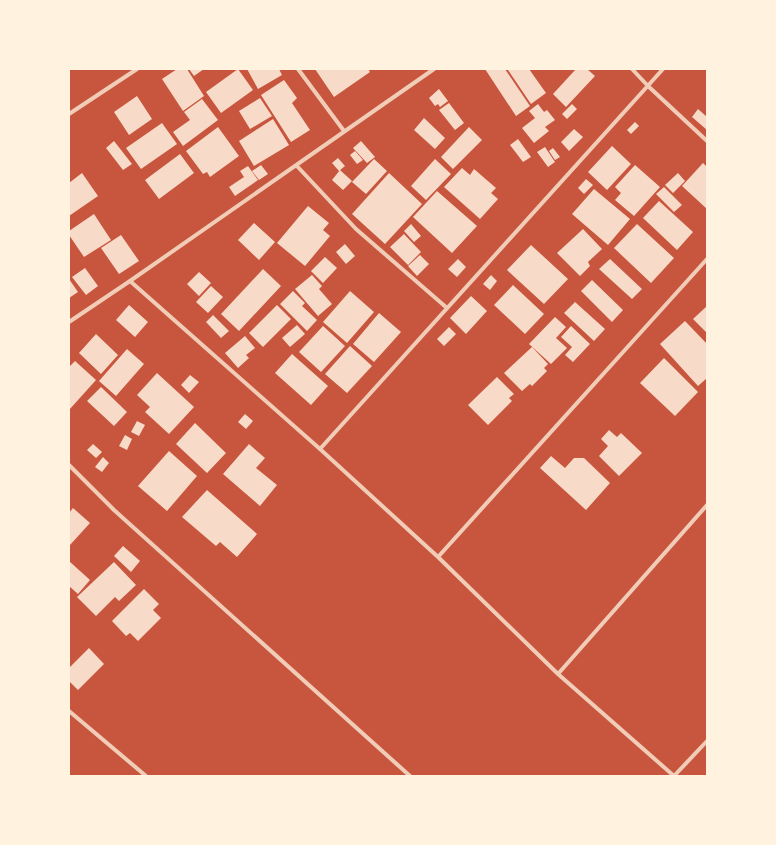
<svg xmlns="http://www.w3.org/2000/svg" width="776" height="845" viewBox="0 0 776 845" font-family="'Asap Condensed',sans-serif">
<rect width="100%" height="100%" fill="#c8553d"/>
<path fill="#f7dbc8" d="M177 69H187L204 96 183 111 162 79Z
M189 69H204L194 76Z
M238 69 253 90 221 113 206 92Z
M247 69H279L282 75 258 89Z
M315 69H368L370 72 334 97Z
M485 69H505L530 106 516 116Z
M510 69H529L546 93 531 104 508 70Z
M576 69H587L595 76 566 107 553 94Z
M284 80 297 98 292 103 310 130 291 142 261 95Z
M439 89 448 101 440 107 438 104 435 106 429 98Z
M137 96 152 119 129 135 114 112Z
M260 98 272 116 250 129 239 111Z
M202 99 218 120 183 146 173 132 190 120 184 112Z
M449 103 464 123 455 130 439 110Z
M538 104 544 112 547 110 555 120 545 127 549 131 534 143 522 128 535 118 529 111Z
M572 104 577 109 567 119 562 114Z
M698 109 707 117V130L692 117Z
M424 118 445 138 435 149 414 130Z
M273 119 289 145 254 166 239 141Z
M635 122 639 126 631 134 627 130Z
M162 123 177 144 141 169 126 148Z
M218 127 239 156 210 177 207 172 203 174 186 151Z
M469 127 482 140 453 169 441 157Z
M574 129 583 137 569 151 561 142Z
M518 139 531 157 523 162 510 145Z
M114 141 132 164 123 170 106 148Z
M361 141 375 157 367 163 353 148Z
M612 146 631 164 607 190 588 172Z
M545 147 555 162 548 167 537 152Z
M553 148 560 157 555 160 549 151Z
M355 151 363 160 357 164 350 155Z
M180 154 194 173 159 199 145 180Z
M338 158 345 166 339 171 332 163Z
M374 159 387 171 366 194 352 182Z
M435 159 451 174 426 200 411 186Z
M703 163 707 167V209L682 186Z
M261 165 268 174 259 180 252 171Z
M635 165 660 187 634 216 615 200 621 193 615 187Z
M248 166 258 180 235 196 229 187 244 177 240 171Z
M462 168 470 175 474 169 496 188 491 193 498 199 480 219 444 187Z
M340 170 352 181 343 190 332 180Z
M82 173 98 196 69 216V183Z
M389 173 422 204 385 244 352 214Z
M678 173 685 181 673 193 665 185Z
M586 179 593 185 584 194 578 188Z
M664 187 682 205 674 212 656 194Z
M594 189 630 219 608 245 572 214Z
M437 191 477 226 452 253 413 217Z
M659 201 693 232 677 250 643 218Z
M308 206 329 223 323 230 330 236 305 266 277 243Z
M94 214 111 240 84 257 69 235V231Z
M254 223 275 242 259 260 238 240Z
M411 224 421 236 414 242 404 231Z
M637 224 674 258 651 283 614 248Z
M583 229 602 249 588 262 590 266 580 276 557 253Z
M404 234 421 252 408 265 390 247Z
M121 235 139 261 119 274 101 248Z
M345 244 355 256 346 264 336 252Z
M531 245 568 279 544 304 507 270Z
M420 255 429 264 417 276 408 266Z
M325 257 337 268 323 283 311 271Z
M458 259 466 267 457 277 448 269Z
M610 259 642 289 632 299 599 269Z
M85 268 98 286 86 295 72 277Z
M263 269 281 286 239 331 221 314Z
M199 272 211 283 199 296 187 284Z
M312 275 322 286 319 289 332 304 318 316 295 289Z
M491 275 497 281 490 290 483 284Z
M69 279 78 292 69 298Z
M592 280 623 310 612 322 581 291Z
M513 285 544 314 525 334 494 305Z
M211 286 223 297 208 313 196 302Z
M293 291 305 303 302 306 317 320 307 331 280 304Z
M350 291 374 312 347 343 323 322Z
M471 296 487 311 466 334 450 318Z
M575 302 605 329 594 341 564 313Z
M129 305 148 322 135 337 116 320Z
M277 305 291 319 263 347 249 333Z
M707 306V333L693 319Z
M379 313 401 332 374 362 353 344Z
M213 315 229 331 221 338 206 322Z
M555 317 566 327 556 338 567 348 551 364 529 344Z
M685 321 707 344V378L698 386 660 344Z
M297 325 305 334 290 347 282 338Z
M323 326 345 346 321 372 299 352Z
M571 326 590 344 573 362 565 355 572 347 561 337Z
M449 327 456 334 444 346 437 339Z
M96 334 118 355 101 374 79 353Z
M245 336 255 348 246 355 249 358 238 368 225 353Z
M350 346 372 366 347 393 325 374Z
M532 347 548 364 544 368 547 371 532 386 530 384 522 391 504 373Z
M127 349 144 364 116 396 99 381Z
M292 354 328 386 311 405 275 373Z
M664 358 698 392 675 416 640 383Z
M75 361 96 380 69 410V367Z
M157 373 194 407 169 434 145 412 150 407 137 395Z
M190 375 199 382 189 393 181 385Z
M497 377 514 394 509 398 512 401 488 425 468 405Z
M101 387 127 412 114 426 87 401Z
M245 414 253 421 246 429 238 422Z
M137 421 145 425 139 436 131 432Z
M195 423 226 453 207 473 176 444Z
M609 430 617 437 621 433 642 453 619 476 599 456 608 446 601 439Z
M125 435 132 439 127 450 119 446Z
M93 444 102 452 96 458 87 450Z
M249 444 265 458 256 468 277 485 260 506 223 474Z
M169 451 197 476 167 511 138 486Z
M551 456 565 468 574 458H584L610 483 586 510 540 468Z
M103 457 109 463 102 472 95 467Z
M207 490 257 534 237 557 220 542 216 546 182 517Z
M73 508 90 523 70 545 69 513Z
M123 546 140 561 131 572 114 556Z
M69 561 90 580 78 594 69 586Z
M114 562 136 585 119 601 115 597 96 616 77 597Z
M144 589 159 604 153 610 161 618 138 641 130 633 126 636 112 621Z
M89 648 104 664 78 690 69 681V668Z"/>
<g fill="none" stroke-linecap="round" stroke-linejoin="round">
<path stroke="#f1ccb7" stroke-width="4" d="M298 69 344 131
M632 69 648 86 707 141
M69 114 137 69
M296 165 356 229 447 308
M130 281 320 449 438 557 558 674 674 776
M69 322 130 281 434 69
M320 449 663 69
M69 465 114 510 410 776
M438 557 707 259
M558 674 707 505
M69 711 146 776
M674 776 707 741"/>
</g>
<rect width="776" height="845" fill="none" stroke="#fff3e0" stroke-width="140"/>
</svg>
